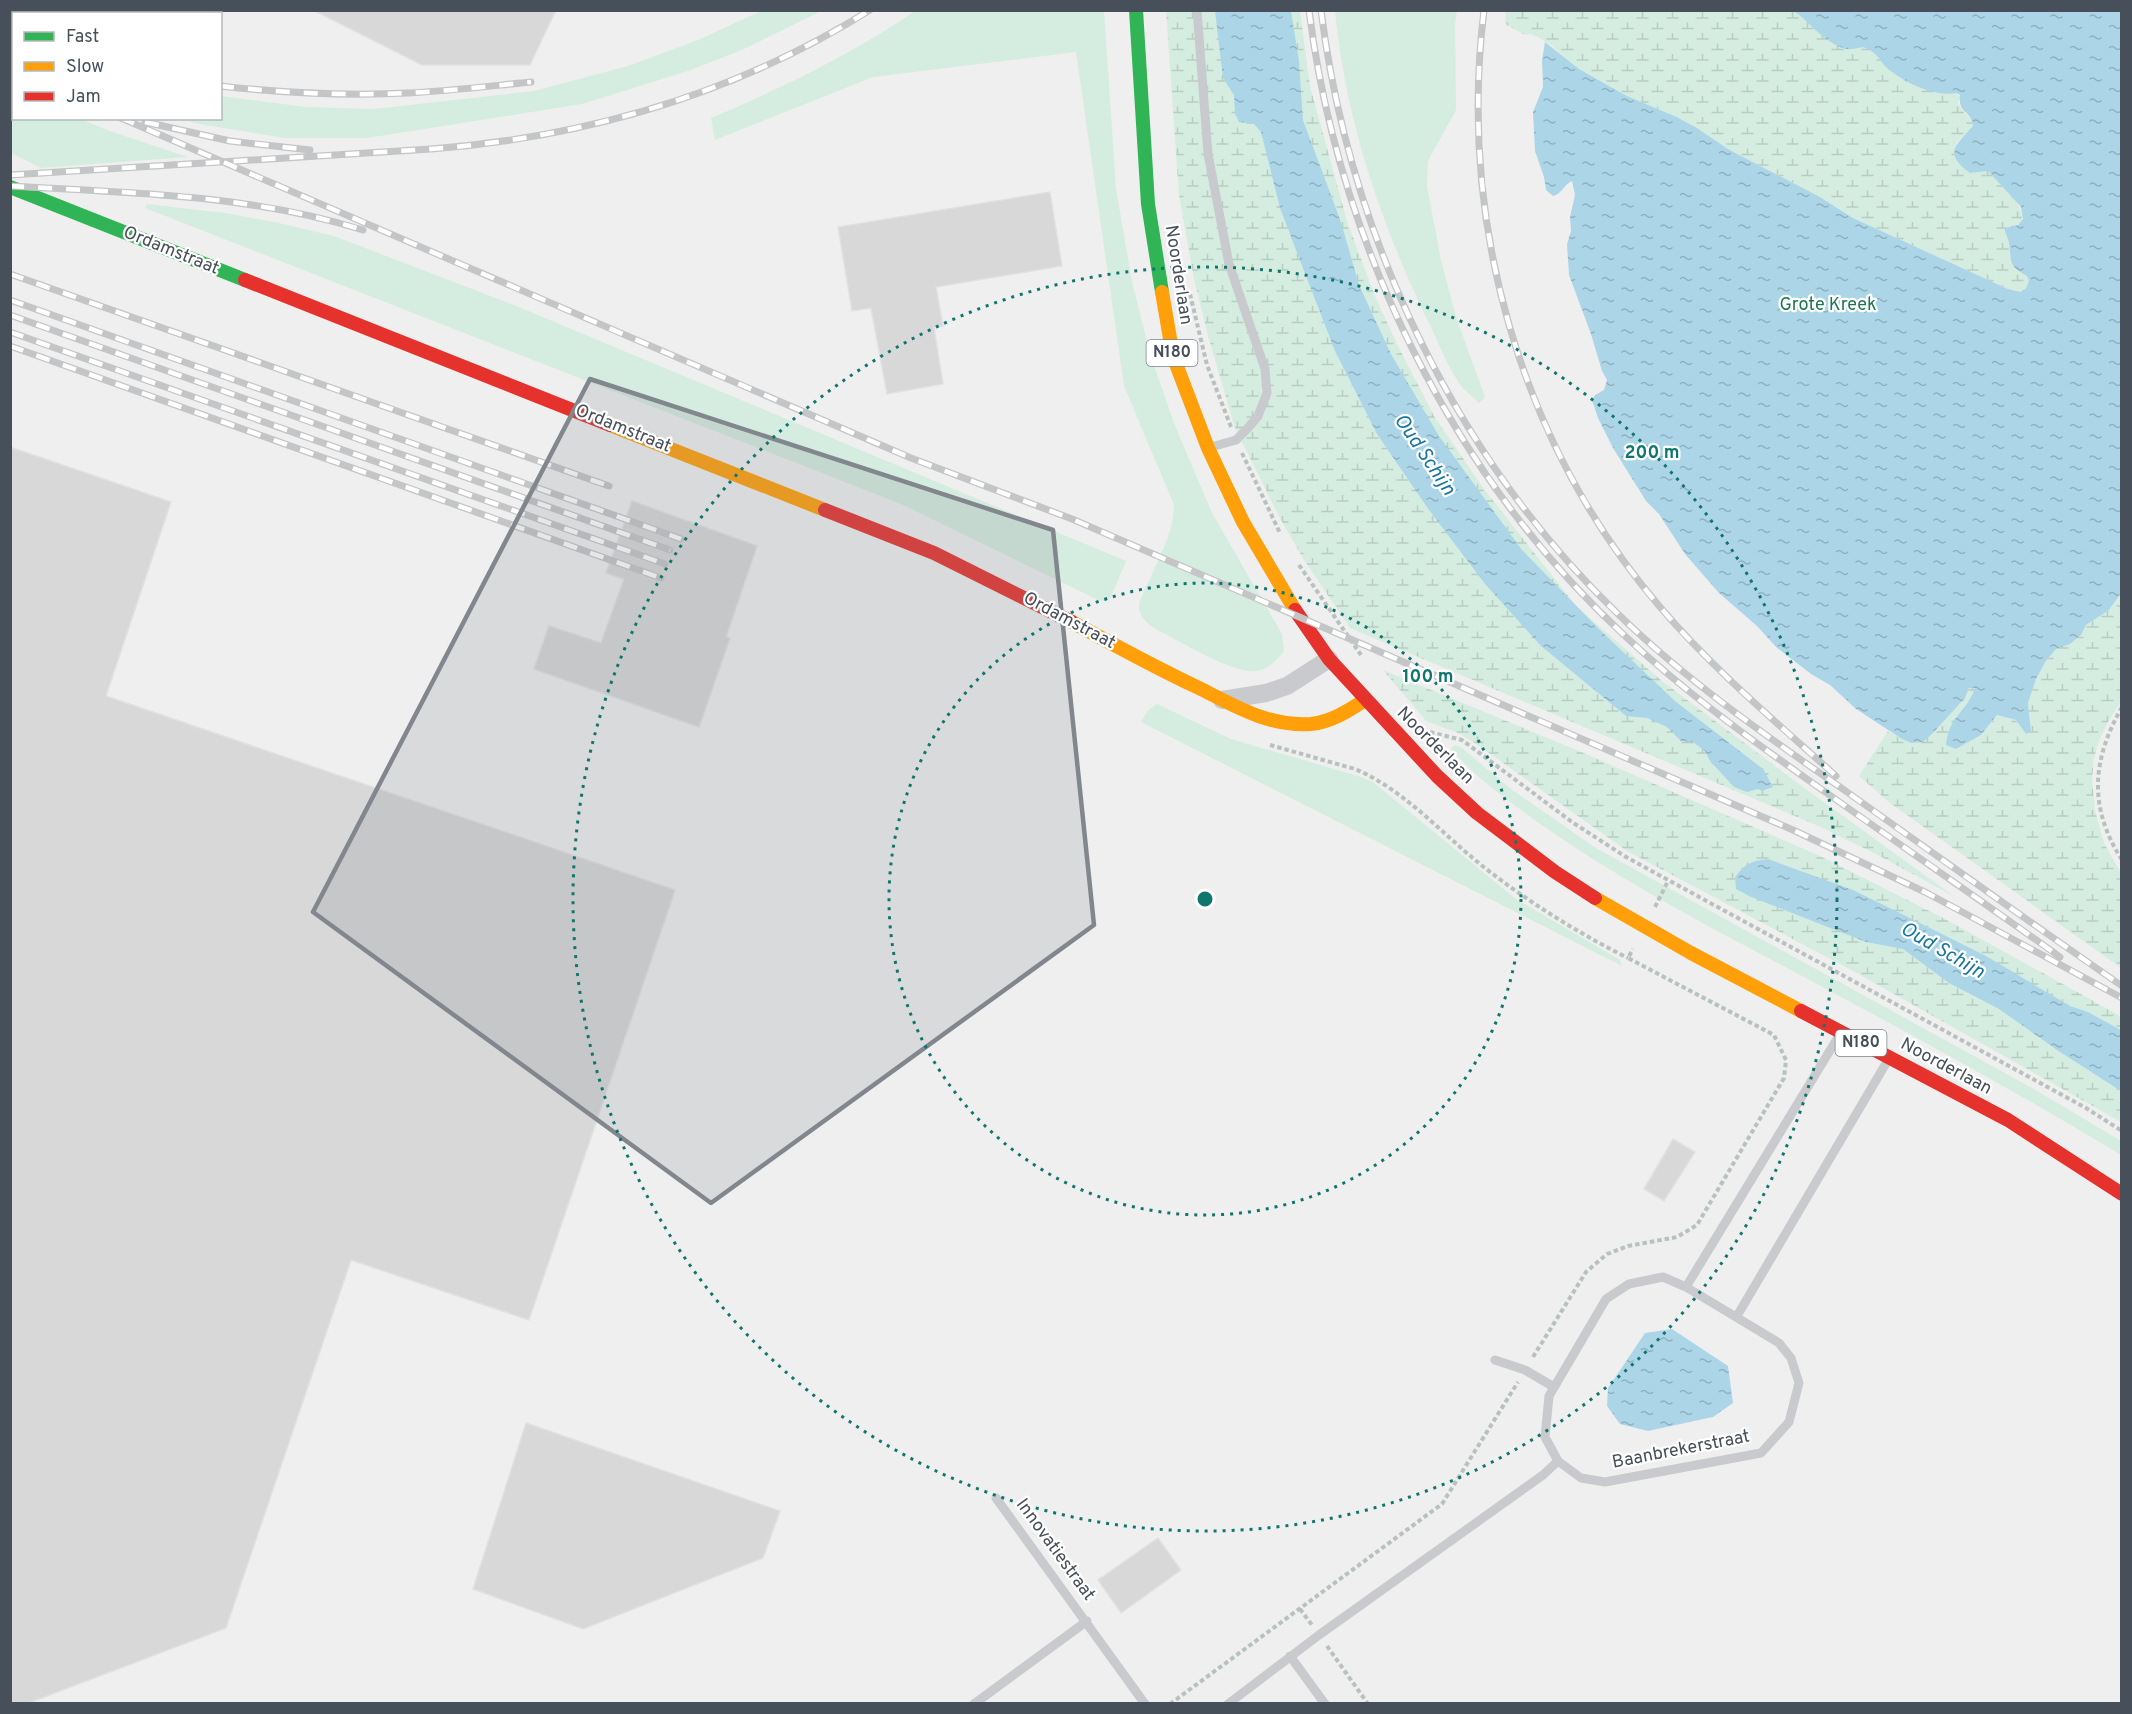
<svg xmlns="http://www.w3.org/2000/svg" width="2132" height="1714" viewBox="0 0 2132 1714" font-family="Overpass,sans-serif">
<defs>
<pattern id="wetland-marsh" width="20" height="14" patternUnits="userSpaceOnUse" patternTransform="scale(1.5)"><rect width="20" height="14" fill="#d5ede0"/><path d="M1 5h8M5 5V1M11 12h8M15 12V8" fill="none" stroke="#b8cdc2"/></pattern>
<pattern id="water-ripples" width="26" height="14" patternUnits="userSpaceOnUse" patternTransform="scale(1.5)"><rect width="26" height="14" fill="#acd6e8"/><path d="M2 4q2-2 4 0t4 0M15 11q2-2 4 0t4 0" fill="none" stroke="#8eb0bf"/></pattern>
</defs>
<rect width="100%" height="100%" fill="#efefef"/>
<path fill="#d5ede0" d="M761 11H821L742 50 688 71 582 104 367 138H285L199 124 180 119 220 118 221 96 306 107 374 109 534 91 628 66 698 40Z
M915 11H1104L1116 188 1132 282 1150 354 1174 423 1212 513 1282 634 1284 651C1276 661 1268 670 1254 671 1231 673 1180 641 1157 630 1149 625 1140 618 1139 608 1139 600 1145 589 1149 581 1159 557 1174 532 1174 505L1124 386 1076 52 873 77 715 140 711 118C782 88 852 54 915 11Z
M1335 11H1457L1455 24 1456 110 1428 161 1427 186 1441 260 1456 317 1485 397 1479 403C1472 396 1462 389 1457 380 1444 360 1436 336 1425 315 1379 219 1345 116 1335 11Z
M10 86 13 87 14 118 81 119 107 130 188 157 41 168 11 153Z
M147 204 225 213 279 223 334 236 514 305 1126 561 1111 597 1106 601 1098 600 901 504 145 208Z
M1157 704 1231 739 1358 776 1373 782 1516 899 1620 960 1622 966 1141 722 1148 710Z
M1455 745 1462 748 1511 789 1596 848 2034 1089 2121 1141V1155C2007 1086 1890 1023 1772 960 1690 917 1609 873 1533 819 1505 798 1473 776 1451 748Z"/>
<path fill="url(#wetland-marsh)" d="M1506 10 1794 11 1850 50C1856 48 1862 46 1868 48 1877 52 1880 62 1888 68 1904 82 1936 97 1957 92L1961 98 1958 102C1961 112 1971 115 1973 126L1956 143 1970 173 1988 170C1997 178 2029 209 2021 221 2018 227 2009 225 2004 229 2006 233 2008 239 2009 243 2012 263 2007 265 2027 276L2029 281 2026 288 2021 292 2008 289 1853 218 1820 197 1728 149 1697 128 1677 117 1627 96 1579 69 1567 60 1552 46 1538 37 1530 34 1525 35 1505 24Z
M1166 11H1300L1310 86 1347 221 1374 294 1397 344 1434 416 1484 489 1576 606 1662 681 1799 784 1955 897 1874 853 1816 825 1350 628 1304 560 1281 520 1235 428 1208 336 1194 279 1179 195Z
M2121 593V702L2108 722 2099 741 2094 758 2092 779 2095 810 2104 843 2121 873V968L1890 803 1859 776 1888 731 1902 739 1933 733 1965 698 1969 688H1976L1969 701 1954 719 1956 749 1981 735 1997 715 2016 720 2026 734 2030 719 2028 703 2036 679 2046 661 2056 649 2070 644 2081 635 2086 625 2109 610Z
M1383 670 1579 751 1820 856 1945 919 2115 1013 2121 1017V1122L1853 971 1627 851 1475 743 1458 733 1426 721Z"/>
<path fill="url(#water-ripples)" d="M1215 11H1291L1299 61 1303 120 1341 222 1359 285 1391 354 1439 436 1522 550 1601 631 1675 701 1763 769 1773 787 1762 791 1758 789 1747 792 1734 787 1710 761 1705 751 1693 742 1681 741 1667 727 1647 718 1626 716 1541 646 1485 584 1429 510 1377 434 1335 351 1301 263 1280 208 1261 132 1254 124 1239 122 1235 114 1234 95 1223 78Z
M1794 11H2121V593L2109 610 2086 625 2081 635 2070 644 2056 649 2046 661 2036 679 2028 703 2031 731 2026 734 2016 720 1997 715 1981 735 1956 749 1946 745C1949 715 1966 713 1975 688H1969L1965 698 1933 733 1923 742 1911 743 1902 739 1856 709 1830 685 1811 674 1776 647 1757 626 1719 593 1685 554 1659 514 1646 501 1613 448 1598 418 1592 400 1595 395 1604 390 1607 380 1602 371 1591 334 1569 275 1567 244 1571 231 1570 217 1575 195 1572 181C1563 185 1563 193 1553 196L1546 190 1544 177 1535 151 1533 112 1543 87 1542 60 1545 42 1579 69 1627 96 1677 117 1697 128 1728 149 1820 197 1853 218 2008 289 2021 292 2026 288 2029 281 2027 276C2007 265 2012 262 2009 243 2008 238 2005 233 2004 228L2018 225 2023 219 2021 207 1988 171 1970 173C1942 153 1957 144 1973 126 1970 108 1958 115 1960 95L1957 93C1935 97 1905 83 1888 69 1881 63 1877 53 1868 49 1860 45 1854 51 1846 49 1825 43 1811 24 1794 11Z
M1768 859 1853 890 1904 915 1986 956 2070 1006 2088 1012 2119 1029 2122 1031 2121 1091 2060 1052 1999 1009 1949 983 1903 949 1866 942 1749 896 1736 889 1735 877C1746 864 1750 861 1768 859Z
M1672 1329 1728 1366 1733 1403 1713 1417 1648 1431 1620 1424 1607 1406 1608 1388 1645 1333Z"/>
<path fill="#d8d8d9" stroke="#e0e1e2" stroke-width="1.5" d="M313 10H556L530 65H422Z
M1050 192 1062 266 936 287 943 326 934 327 943 384 887 394 871 308 852 311 838 227Z
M10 447 171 502 106 696 675 890 529 1320 351 1260 226 1628 26 1704H10Z
M632 501 757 546 726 637 730 638 699 727 534 669 549 626 601 643 624 579 606 573Z
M1673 1139 1695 1152 1664 1201 1644 1189Z
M526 1423 780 1511 763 1558 583 1629 473 1589Z
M1158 1538 1181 1570 1121 1613 1098 1580Z"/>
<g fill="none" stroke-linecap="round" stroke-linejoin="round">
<path stroke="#b7c2bf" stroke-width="4" stroke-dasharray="4.5 3" stroke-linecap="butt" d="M1190 294 1207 365 1231 427
M1242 453 1280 533
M1299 565 1361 655
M2122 707C2092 760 2088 807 2122 860
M1430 732 1462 740 1572 822 1626 857 2086 1108 2122 1131
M1270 745 1355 769C1405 790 1443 835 1485 868 1530 903 1578 933 1628 958
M1655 907 1668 881
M1533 1357 1586 1272 1607 1254 1628 1246 1677 1237 1697 1225 1784 1078 1786 1060 1774 1035 1628 958 1633 949
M1300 1609 1312 1625
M1327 1646 1368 1704
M1170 1704 1442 1504 1518 1382"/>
<path stroke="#c9cacd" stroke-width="9" d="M1197 10 1208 154 1229 264 1265 369 1267 393 1258 416 1248 428 1236 440 1211 447
M1663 1277 1686 1287 1779 1343 1791 1358 1799 1383 1789 1422 1761 1453 1605 1482 1581 1478 1558 1461 1545 1437 1549 1396 1606 1299 1629 1284Z
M1686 1287 1840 1034
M1737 1316 1888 1060
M1495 1360 1525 1370 1554 1387
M996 1498 1145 1704
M1290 1656 1325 1704
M974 1704 1087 1621
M1228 1704 1319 1635 1543 1475 1558 1461"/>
<path stroke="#c9cacd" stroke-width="18" d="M1222 700 1266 693 1287 686 1329 659"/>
<path stroke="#30b455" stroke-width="14" d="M1136 10 1148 204 1162 292
M10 187 245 280"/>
<path stroke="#ff9f0a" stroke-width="14" d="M1162 292 1173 356 1208 448 1243 522 1295 610
M610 425 825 510
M1072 622C1114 645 1156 668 1199 688 1235 706 1269 727 1311 724 1331 722 1348 711 1365 700
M1595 898 1691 953 1801 1011"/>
<path stroke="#e5322d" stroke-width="14" d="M245 280 610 425
M825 510 934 553 1072 622
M1295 610 1329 659 1437 776 1477 813 1555 872 1595 898
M1801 1011 2008 1120 2122 1194"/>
<defs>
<path id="rail" d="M1309 10C1338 242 1452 476 1624 635 1690 697 1764 749 1838 801 1912 853 1986 904 2060 957
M1321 10C1349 235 1455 457 1618 614 1688 682 1768 737 1847 792 1938 857 2030 922 2122 986
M1484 10C1458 224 1520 443 1660 607 1713 669 1776 722 1836 776
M10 31 14 32
M10 68 14 70
M220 86C283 93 345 96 408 93 449 91 490 86 531 82
M121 118 911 458 1072 519 1793 830 1927 893 2122 998
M145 122 230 141 310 150
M10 175 431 149C587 137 737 93 870 10
M10 186C131 193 247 194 363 230
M10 274 609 486
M10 300 681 539
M10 315 670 550
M10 332 665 564
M10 346 661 578"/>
</defs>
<use href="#rail" stroke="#c4c5c7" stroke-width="7"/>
<use href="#rail" stroke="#fff" stroke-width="4.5" stroke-dasharray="14" stroke-linecap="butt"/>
</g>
<path fill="#82878e" fill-opacity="0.2" stroke="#82878e" stroke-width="4.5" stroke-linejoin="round" d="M590 379 1053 530 1094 925 711 1203 313 912Z"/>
<g fill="none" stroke="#0f766e" stroke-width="3" stroke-dasharray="3 6">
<circle cx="1205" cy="899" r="316"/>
<circle cx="1205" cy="899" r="632"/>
</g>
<g text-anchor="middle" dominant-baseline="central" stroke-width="4.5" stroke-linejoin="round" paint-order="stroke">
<g fill="#fff" stroke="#7e848c" stroke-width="1.5">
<rect x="1146.5" y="340" width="51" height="26" rx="4.5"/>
<rect x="1835.5" y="1030" width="51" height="26" rx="4.5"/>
</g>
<g font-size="16" font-weight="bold" fill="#474f5a">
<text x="1172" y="353">N180</text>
<text x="1861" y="1043">N180</text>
</g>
<g font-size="18" fill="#474f5a" stroke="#fff">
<text transform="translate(171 251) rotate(22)">Ordamstraat</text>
<text transform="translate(1178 275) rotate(81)">Noorderlaan</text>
<text transform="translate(623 429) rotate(22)">Ordamstraat</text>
<text transform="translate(1069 621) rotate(28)">Ordamstraat</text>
<text transform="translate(1435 746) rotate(45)">Noorderlaan</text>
<text transform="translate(1946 1067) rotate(28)">Noorderlaan</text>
<text transform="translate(1681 1450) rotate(-11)">Baanbrekerstraat</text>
<text transform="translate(1055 1550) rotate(54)">Innovatiestraat</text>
</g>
<g font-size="18" fill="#1d7651" stroke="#fff">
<text x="1828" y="305">Grote Kreek</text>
</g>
<g font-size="20" font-style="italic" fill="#16769e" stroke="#fff">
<text transform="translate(1424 455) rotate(56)">Oud Schijn</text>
<text transform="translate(1942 951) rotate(30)">Oud Schijn</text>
</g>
</g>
<circle cx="1205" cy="899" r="9" fill="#0f766e" stroke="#fff" stroke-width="3"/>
<g font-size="18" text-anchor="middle" font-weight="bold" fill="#0f766e" stroke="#fff" stroke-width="4.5" stroke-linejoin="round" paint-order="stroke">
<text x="1652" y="458">200 m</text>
<text x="1428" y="682">100 m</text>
</g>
<rect width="2132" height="1714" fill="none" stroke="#474f5a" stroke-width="24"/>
<rect x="12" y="12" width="210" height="108" fill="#ffffff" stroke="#b5b9bd" stroke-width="1.5"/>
<rect x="24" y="32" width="30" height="9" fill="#30b455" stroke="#b5b9bd" stroke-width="1.5"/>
<text x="66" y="42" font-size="18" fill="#474f5a">Fast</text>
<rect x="24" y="62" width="30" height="9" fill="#ff9f0a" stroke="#b5b9bd" stroke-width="1.5"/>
<text x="66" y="72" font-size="18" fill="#474f5a">Slow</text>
<rect x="24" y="92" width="30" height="9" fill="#e5322d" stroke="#b5b9bd" stroke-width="1.5"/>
<text x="66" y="102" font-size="18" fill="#474f5a">Jam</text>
</svg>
